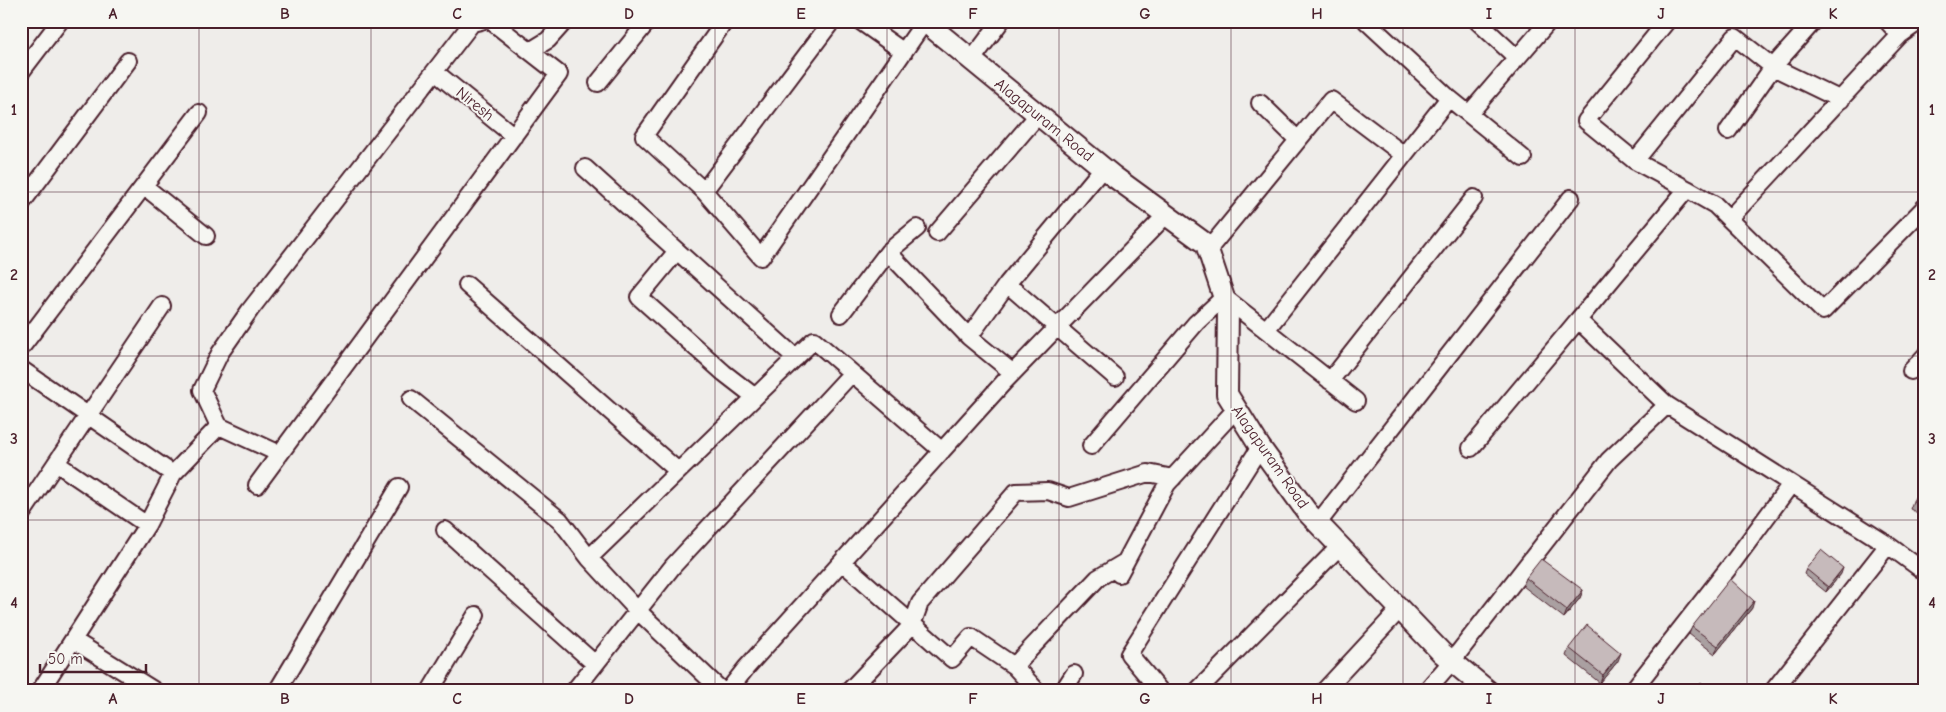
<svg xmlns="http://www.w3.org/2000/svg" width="1946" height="712" viewBox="0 0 1946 712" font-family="'Comic Neue',sans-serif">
<rect width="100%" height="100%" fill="#efedea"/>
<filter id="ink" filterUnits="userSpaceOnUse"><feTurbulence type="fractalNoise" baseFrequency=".02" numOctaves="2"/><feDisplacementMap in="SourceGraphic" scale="10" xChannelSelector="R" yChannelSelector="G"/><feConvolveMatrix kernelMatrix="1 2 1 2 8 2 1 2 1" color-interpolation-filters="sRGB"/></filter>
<g filter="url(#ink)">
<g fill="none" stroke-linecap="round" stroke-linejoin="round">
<defs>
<path id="minor" d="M725 21 644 136 704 191 761 257 925 21
M860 21 904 52
M1366 21 1449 98 1523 158
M1477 21 1517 58
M1667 21 1586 121 1635 161 1687 189
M1887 21 1900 35 1920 21
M530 51 548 40 565 21
M971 61 1001 21
M21 72 60 21
M435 72 514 136
M598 83 648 21
M1260 103 1298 140
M1469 114 1549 21
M1728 131 1773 67 1814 21
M1635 161 1735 37 1773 67 1841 100
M585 168 796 358
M144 186 206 236
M704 191 832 21
M21 204 128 61
M1729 219 1900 35
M937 233 1038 115
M1208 250 1331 100 1404 155
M677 251 639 297 724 373 755 397
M888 252 969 337 1007 284 1103 168
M1007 284 1115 377
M467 285 678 471
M841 314 888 252 917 228
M1266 330 1449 98
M969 337 1013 373
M21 348 199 113
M21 369 173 474 147 525 40 691
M1911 371 1925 356
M1330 381 1474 198
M411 399 560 520 589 558 638 611 722 691
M1667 405 1578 320 1687 189 1715 205 1823 311 1925 207
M1091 446 1196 323 1224 297 1356 401
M1471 448 1578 320
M280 454 219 426 202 390 220 353 250 310 472 23 481 21
M56 463 147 525
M173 474 219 426
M257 485 559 74 491 21
M21 515 162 306
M1318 523 1571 198
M445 530 595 664
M1888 545 1925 572
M589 558 814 340 942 451
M842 562 952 659 971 637 1014 666 1037 691
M1119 574 1167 484 1236 409
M73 640 155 691
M1014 666 1098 578 1125 562
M277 691 399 487
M430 691 476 615
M574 691 673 566 852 373
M728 691 746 668 1004 382 1166 215
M849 691 912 625 920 603 1016 492 1048 491 1069 498 1148 473 1173 478
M1063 691 1074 674
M1160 691 1129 654 1260 447
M1197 691 1340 546
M1324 691 1400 609
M1426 691 1452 661 1609 460 1667 405 1888 545 1773 691
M1632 691 1734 561 1791 484"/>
<path id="major" d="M924 21 1113 176 1206 244 1228 310 1227 394 1260 447 1307 512 1442 653 1488 691"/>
</defs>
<use href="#minor" stroke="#4a1f2b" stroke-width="20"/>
<use href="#major" stroke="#4a1f2b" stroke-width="24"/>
<use href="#minor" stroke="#f6f6f2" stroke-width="16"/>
<use href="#major" stroke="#f6f6f2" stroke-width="20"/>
</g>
<path fill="#aaa0a1" stroke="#4a1f2b" d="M1925 480V517L1910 509 1913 501Z
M1806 569 1841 574 1826 592 1804 574Z
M1526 578 1583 590 1580 598 1564 618 1523 586Z
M1752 608 1715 654 1689 634 1692 627Z
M1569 648 1618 661 1600 683 1566 656Z"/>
<path fill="#8b8283" stroke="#4a1f2b" d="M1843 568 1841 574 1826 592 1828 587Z
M1583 590 1580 598 1564 618 1567 610Z
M1754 601 1752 608 1715 654 1718 646Z
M1621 653 1618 661 1600 683 1603 675Z"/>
<path fill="#c6babb" stroke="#4a1f2b" d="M1925 480V508L1913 501Z
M1821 550 1843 568 1828 587 1806 569Z
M1541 559 1583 590 1567 610 1526 578Z
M1730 579 1754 601 1718 646 1692 627Z
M1587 625 1621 653 1603 675 1569 648Z
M1701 683 1709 691H1694Z"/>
</g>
<path fill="none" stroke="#4a1f2b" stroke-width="1" stroke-opacity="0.55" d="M199 21V691M371 21V691M543 21V691M715 21V691M887 21V691M1059 21V691M1231 21V691M1403 21V691M1575 21V691M1747 21V691M21 192H1925M21 356H1925M21 520H1925"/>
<g text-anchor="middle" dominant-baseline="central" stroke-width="4" stroke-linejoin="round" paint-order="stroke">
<g font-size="16" fill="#4a1f2b" stroke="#f6f6f2">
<text transform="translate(475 104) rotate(39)">Niresh</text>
<text transform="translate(1044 120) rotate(39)">Alagapuram Road</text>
<text transform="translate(1270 457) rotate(55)">Alagapuram Road</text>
</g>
</g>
<rect width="1946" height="712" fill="none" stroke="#f6f6f2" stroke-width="55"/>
<path d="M40 664v8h106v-8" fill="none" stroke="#4a1f2b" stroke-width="2.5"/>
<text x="48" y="664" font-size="15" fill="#4a1f2b" stroke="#f6f6f2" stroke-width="4" paint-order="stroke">50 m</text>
<rect x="28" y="28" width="1890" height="656" fill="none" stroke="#4a1f2b" stroke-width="2"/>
<g font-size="16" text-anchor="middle" font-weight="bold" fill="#4a1f2b">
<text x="113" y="19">A</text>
<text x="285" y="19">B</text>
<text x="457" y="19">C</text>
<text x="629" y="19">D</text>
<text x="801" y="19">E</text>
<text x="973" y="19">F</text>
<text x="1145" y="19">G</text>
<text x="1317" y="19">H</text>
<text x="1489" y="19">I</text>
<text x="1661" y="19">J</text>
<text x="1833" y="19">K</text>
<text x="14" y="115">1</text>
<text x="1932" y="115">1</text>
<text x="14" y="280">2</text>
<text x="1932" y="280">2</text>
<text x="14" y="444">3</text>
<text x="1932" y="444">3</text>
<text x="14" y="608">4</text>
<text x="1932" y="608">4</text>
<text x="113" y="704">A</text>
<text x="285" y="704">B</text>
<text x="457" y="704">C</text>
<text x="629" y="704">D</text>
<text x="801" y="704">E</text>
<text x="973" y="704">F</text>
<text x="1145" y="704">G</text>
<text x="1317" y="704">H</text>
<text x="1489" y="704">I</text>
<text x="1661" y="704">J</text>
<text x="1833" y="704">K</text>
</g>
</svg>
